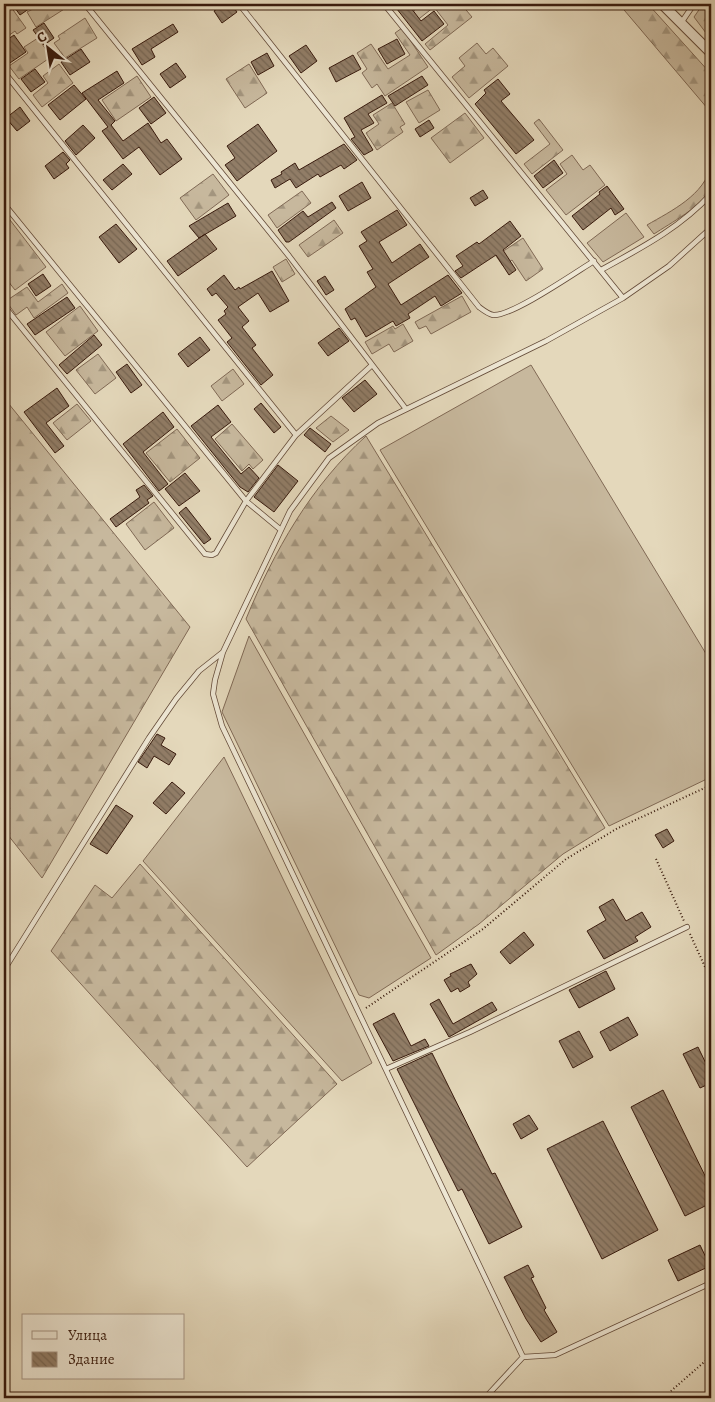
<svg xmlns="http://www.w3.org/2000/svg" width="715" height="1402" viewBox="0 0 715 1402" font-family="Alegreya,serif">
<defs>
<pattern id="forest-firs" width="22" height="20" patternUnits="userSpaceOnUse" patternTransform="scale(1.25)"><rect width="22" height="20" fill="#c7b89d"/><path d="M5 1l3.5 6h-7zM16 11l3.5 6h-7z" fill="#a3957e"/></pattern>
<pattern id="building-back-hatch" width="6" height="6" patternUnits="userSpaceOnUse" patternTransform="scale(1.25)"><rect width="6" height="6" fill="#917d67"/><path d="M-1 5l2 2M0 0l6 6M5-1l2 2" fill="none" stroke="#776653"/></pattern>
</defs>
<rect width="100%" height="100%" fill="#e4d8bb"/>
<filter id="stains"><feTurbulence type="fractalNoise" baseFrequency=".004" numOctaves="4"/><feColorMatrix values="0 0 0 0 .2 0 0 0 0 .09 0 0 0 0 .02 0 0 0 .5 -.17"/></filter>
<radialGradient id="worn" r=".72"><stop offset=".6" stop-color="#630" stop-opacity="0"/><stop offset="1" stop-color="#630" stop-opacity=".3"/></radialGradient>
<path fill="#c7b89d" stroke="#806955" d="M572 155 583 170 590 165 605 185 566 215 546 190 567 174 560 164Z
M626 213 644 237 603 262 587 243Z
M531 365 711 662V777L609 826 380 450Z
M249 636 431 958 369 998 359 995 222 712Z
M224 757 372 1063 342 1081 143 861Z"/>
<path fill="url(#forest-firs)" stroke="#806955" d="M32 4H67L69 6 36 27 27 12 33 9Z
M411 4H461L472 17 430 50 425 44 448 25 434 7 411 25 405 18 415 10Z
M619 4H648L711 74V123L708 109Z
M703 4H711V31L709 37 694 17Z
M11 7 26 28 17 34 15 31 4 39V13Z
M85 18 97 38 65 58 54 43 60 39 58 36Z
M402 28 428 67 385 96 377 84 372 88 362 73 367 69 357 53 371 44 388 69 410 55 395 33Z
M38 38 51 57 19 79 9 66 28 53 24 47Z
M477 43 486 54 493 48 508 66 469 98 452 77 465 66 459 58Z
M59 64 73 83 42 107 33 95 48 83 43 76Z
M249 64 267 93 245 108 226 79Z
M137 76 151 97 116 121 102 100Z
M428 90 440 110 419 123 406 102Z
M392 103 405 124 400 127 403 132 377 150 366 133 379 124 373 115Z
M465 113 484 138 450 163 431 138Z
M539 119 563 150 532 174 524 164 550 144 534 123Z
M711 165C711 172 713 182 711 189 704 205 669 224 654 234L647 225C671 211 705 195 711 165Z
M213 174 229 195 196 220 180 198Z
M302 191 311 203 277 228 268 215Z
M7 216 46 267 15 290 4 276V219Z
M334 220 343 233 308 257 299 245Z
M523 238 543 269 526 281 512 260 503 266 496 256Z
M286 259 295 274 282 282 273 267Z
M62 284 68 293 34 318 27 307 16 315 6 301 27 287 38 302Z
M462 296 471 312 431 334 426 326 419 329 415 322Z
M80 306 98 331 65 356 46 332Z
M403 324 413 341 394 352 389 344 372 354 365 342 393 326 395 329Z
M98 354 116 378 95 394 76 370Z
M233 369 244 384 222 401 211 386Z
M4 398 190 627 42 878 4 830Z
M77 404 91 421 67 440 53 423Z
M331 416 349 430 333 442 316 428Z
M232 424 263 460 253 469 249 464 242 471 215 439Z
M177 429 200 458 170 482 146 453Z
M366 436 605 828 563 854 479 924 436 955 246 619C274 551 311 486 366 436Z
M154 502 174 528 145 550 126 524Z
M140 864 337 1084 247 1167 51 951 95 885 112 898Z"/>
<path fill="url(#building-back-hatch)" stroke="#381a0d" d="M12 4H36L20 15Z
M217 4H231L237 12 222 23 214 11 220 7Z
M393 4H408L421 21 434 11 444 24 422 41Z
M44 23 54 38 44 45 33 30Z
M173 24 178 32 151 49 155 57 142 65 132 49Z
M14 35 26 52 4 67V42Z
M397 39 405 54 387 64 378 49Z
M306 45 317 61 301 73 289 56Z
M81 49 90 62 70 75 61 62Z
M267 53 274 66 258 75 251 62Z
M353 55 361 69 336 82 329 68Z
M176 63 186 77 170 88 160 74Z
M35 69 45 82 31 92 21 79Z
M117 71 124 83 98 100 115 121 111 125 123 141 148 123 161 143 167 139 182 159 160 175 139 147 123 159 102 131 108 127 82 93Z
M422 76 428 85 395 106 388 96Z
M498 79 510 94 501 101 534 140 516 154 475 104 486 93 484 90Z
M74 85 86 99 60 120 48 105Z
M382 95 387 103 368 114 374 123 361 130 373 150 364 155 351 139 355 137 344 118Z
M154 97 166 113 151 124 139 108Z
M20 107 30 121 17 131 6 118Z
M429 120 434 128 420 137 415 129Z
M258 124 277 151 237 181 225 165 235 158 227 146Z
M83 125 95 138 76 155 65 141Z
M344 144 357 160 344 169 341 165 320 177 318 174 296 188 290 179 275 188 271 180 282 174 281 172 295 163 299 170Z
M63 152 70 160 66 164 69 168 54 179 45 166Z
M554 160 563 173 543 188 534 176Z
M123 164 132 174 112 190 103 180Z
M362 182 371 198 348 211 339 196Z
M607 186 624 209 615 215 611 208 583 230 572 216 600 194 599 192Z
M483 190 488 198 475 206 470 198Z
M332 202 336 208 289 242H286L278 230 303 211 308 217Z
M228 203 236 216 199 238 189 226Z
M397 210 407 225 379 242 392 263 420 244 429 257 388 284 401 305 448 275 462 293 441 306 435 296 408 314 410 318 396 326 393 321 366 337 355 318 351 320 345 309 376 287 367 272 373 269 359 246 367 241 361 232Z
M510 221 521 236 503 250 516 270 509 275 496 255 461 278 455 271 463 266 456 256 477 242 479 244Z
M116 224 137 249 119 263 99 237Z
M205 234 217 249 178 276 167 261Z
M272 271 289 301 270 312 258 293 238 307 249 321 242 327 256 345 252 348 273 375 261 385 227 342 232 338 218 320 226 314 224 311 228 307 216 293 212 296 207 289 224 275 235 290 239 287 240 289Z
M43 274 51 286 36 296 28 284Z
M325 276 334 290 326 295 317 281Z
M67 297 75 308 35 335 27 324Z
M339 328 349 341 328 356 318 343Z
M94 335 102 345 67 374 59 365Z
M200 337 210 350 188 367 178 354Z
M127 364 142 385 131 393 116 372Z
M365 380 377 394 354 412 342 398Z
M57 388 69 406 46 423 64 446 55 453 24 412Z
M261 403 281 427 274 433 254 409Z
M218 405 231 422 211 437 241 474 249 467 259 478 248 492 240 487 191 426Z
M163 412 174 427 143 452 168 484 159 491 123 444Z
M310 428 331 444 325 452 304 435Z
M278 465 298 481 274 512 254 497Z
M185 473 200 491 179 506 165 489Z
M144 485 153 496 147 500 149 503 116 527 110 519 140 497 136 490Z
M186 507 211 539 204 544 179 513Z
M157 734 165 738 161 745 176 754 169 765 154 756 147 768 138 762Z
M172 782 185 793 166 814 153 803Z
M116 805 133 816 107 854 90 844Z
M667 829 674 841 663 848 655 835Z
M613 899 626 921 642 912 651 927 635 937 638 941 604 959 587 931 606 920 599 907Z
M524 932 534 945 510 964 500 952Z
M471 964 477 974 468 982 470 986 460 992 458 988 451 992 444 980 451 976 450 974Z
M606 971 615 989 579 1008 569 990Z
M439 999 453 1024 492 1002 497 1010 449 1037 430 1004Z
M394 1013 411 1046 425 1039 429 1046 393 1061 373 1024Z
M628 1017 638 1035 610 1051 600 1032Z
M579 1031 593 1057 573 1068 559 1041Z
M698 1047 711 1074V1083L700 1088 683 1054Z
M432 1053 492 1174 495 1173 522 1227 489 1244 462 1189 458 1191 397 1069Z
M663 1090 711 1188V1203L685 1216 631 1107Z
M529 1115 538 1129 521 1139 513 1124Z
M603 1121 658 1230 602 1259 547 1149Z
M700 1245 710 1266 678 1281 668 1260Z
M528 1265 534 1277 531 1278 546 1308 544 1310 557 1332 541 1342 526 1319 504 1277Z"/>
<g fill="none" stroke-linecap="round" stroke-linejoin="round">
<defs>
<path id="lane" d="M85 4 289 256 406 409
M239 4 479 307C483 310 488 314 493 315 511 317 576 272 594 261
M384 4 623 298
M681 23 694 4
M4 72 296 435 372 365
M4 204 246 501 281 530
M711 228 669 266 623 298 546 341 378 423 329 458 290 511 281 530 223 652 215 680 213 694 222 726 523 1357 555 1355 711 1283
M601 270C641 248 680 228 711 194
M4 306 205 554 212 555 216 553 246 501 296 435
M4 970 149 738 176 699 199 671 223 652
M386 1069 470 1032 687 927
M485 1398 523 1357"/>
<path id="street" d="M662 4 711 53"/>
</defs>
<use href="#lane" stroke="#634a38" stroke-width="6"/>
<use href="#street" stroke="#634a38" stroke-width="11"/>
<path stroke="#381a0d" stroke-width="2" stroke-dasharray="1 2.5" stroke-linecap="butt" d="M656 859 684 921
M690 934 711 980
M366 1008 483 929 566 859 618 828 711 785
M663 1398 711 1356"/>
<use href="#lane" stroke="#ede6d3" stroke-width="4.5"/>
<use href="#street" stroke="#ede6d3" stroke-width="9"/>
</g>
<rect width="715" height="1402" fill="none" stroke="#e4d8bb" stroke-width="20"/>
<rect x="5" y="5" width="705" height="1392" fill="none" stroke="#381a0d" stroke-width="2.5"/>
<rect x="10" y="10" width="695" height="1382" fill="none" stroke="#381a0d"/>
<rect x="22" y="1314" width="162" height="65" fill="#ede6d3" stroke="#a59484"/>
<rect x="32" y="1331" width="25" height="8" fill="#ede6d3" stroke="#a59484"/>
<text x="68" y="1340" font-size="15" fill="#381a0d">Улица</text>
<rect x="32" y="1352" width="25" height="15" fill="url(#building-back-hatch)" stroke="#a59484"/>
<text x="68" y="1364" font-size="15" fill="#381a0d">Здание</text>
<g transform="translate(48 48) rotate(330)" stroke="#ede6d3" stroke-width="4" paint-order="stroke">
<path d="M0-4L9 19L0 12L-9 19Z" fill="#381a0d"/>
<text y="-8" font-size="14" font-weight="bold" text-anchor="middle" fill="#381a0d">С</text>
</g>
<rect width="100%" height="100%" filter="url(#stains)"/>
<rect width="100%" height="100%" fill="url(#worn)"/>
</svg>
